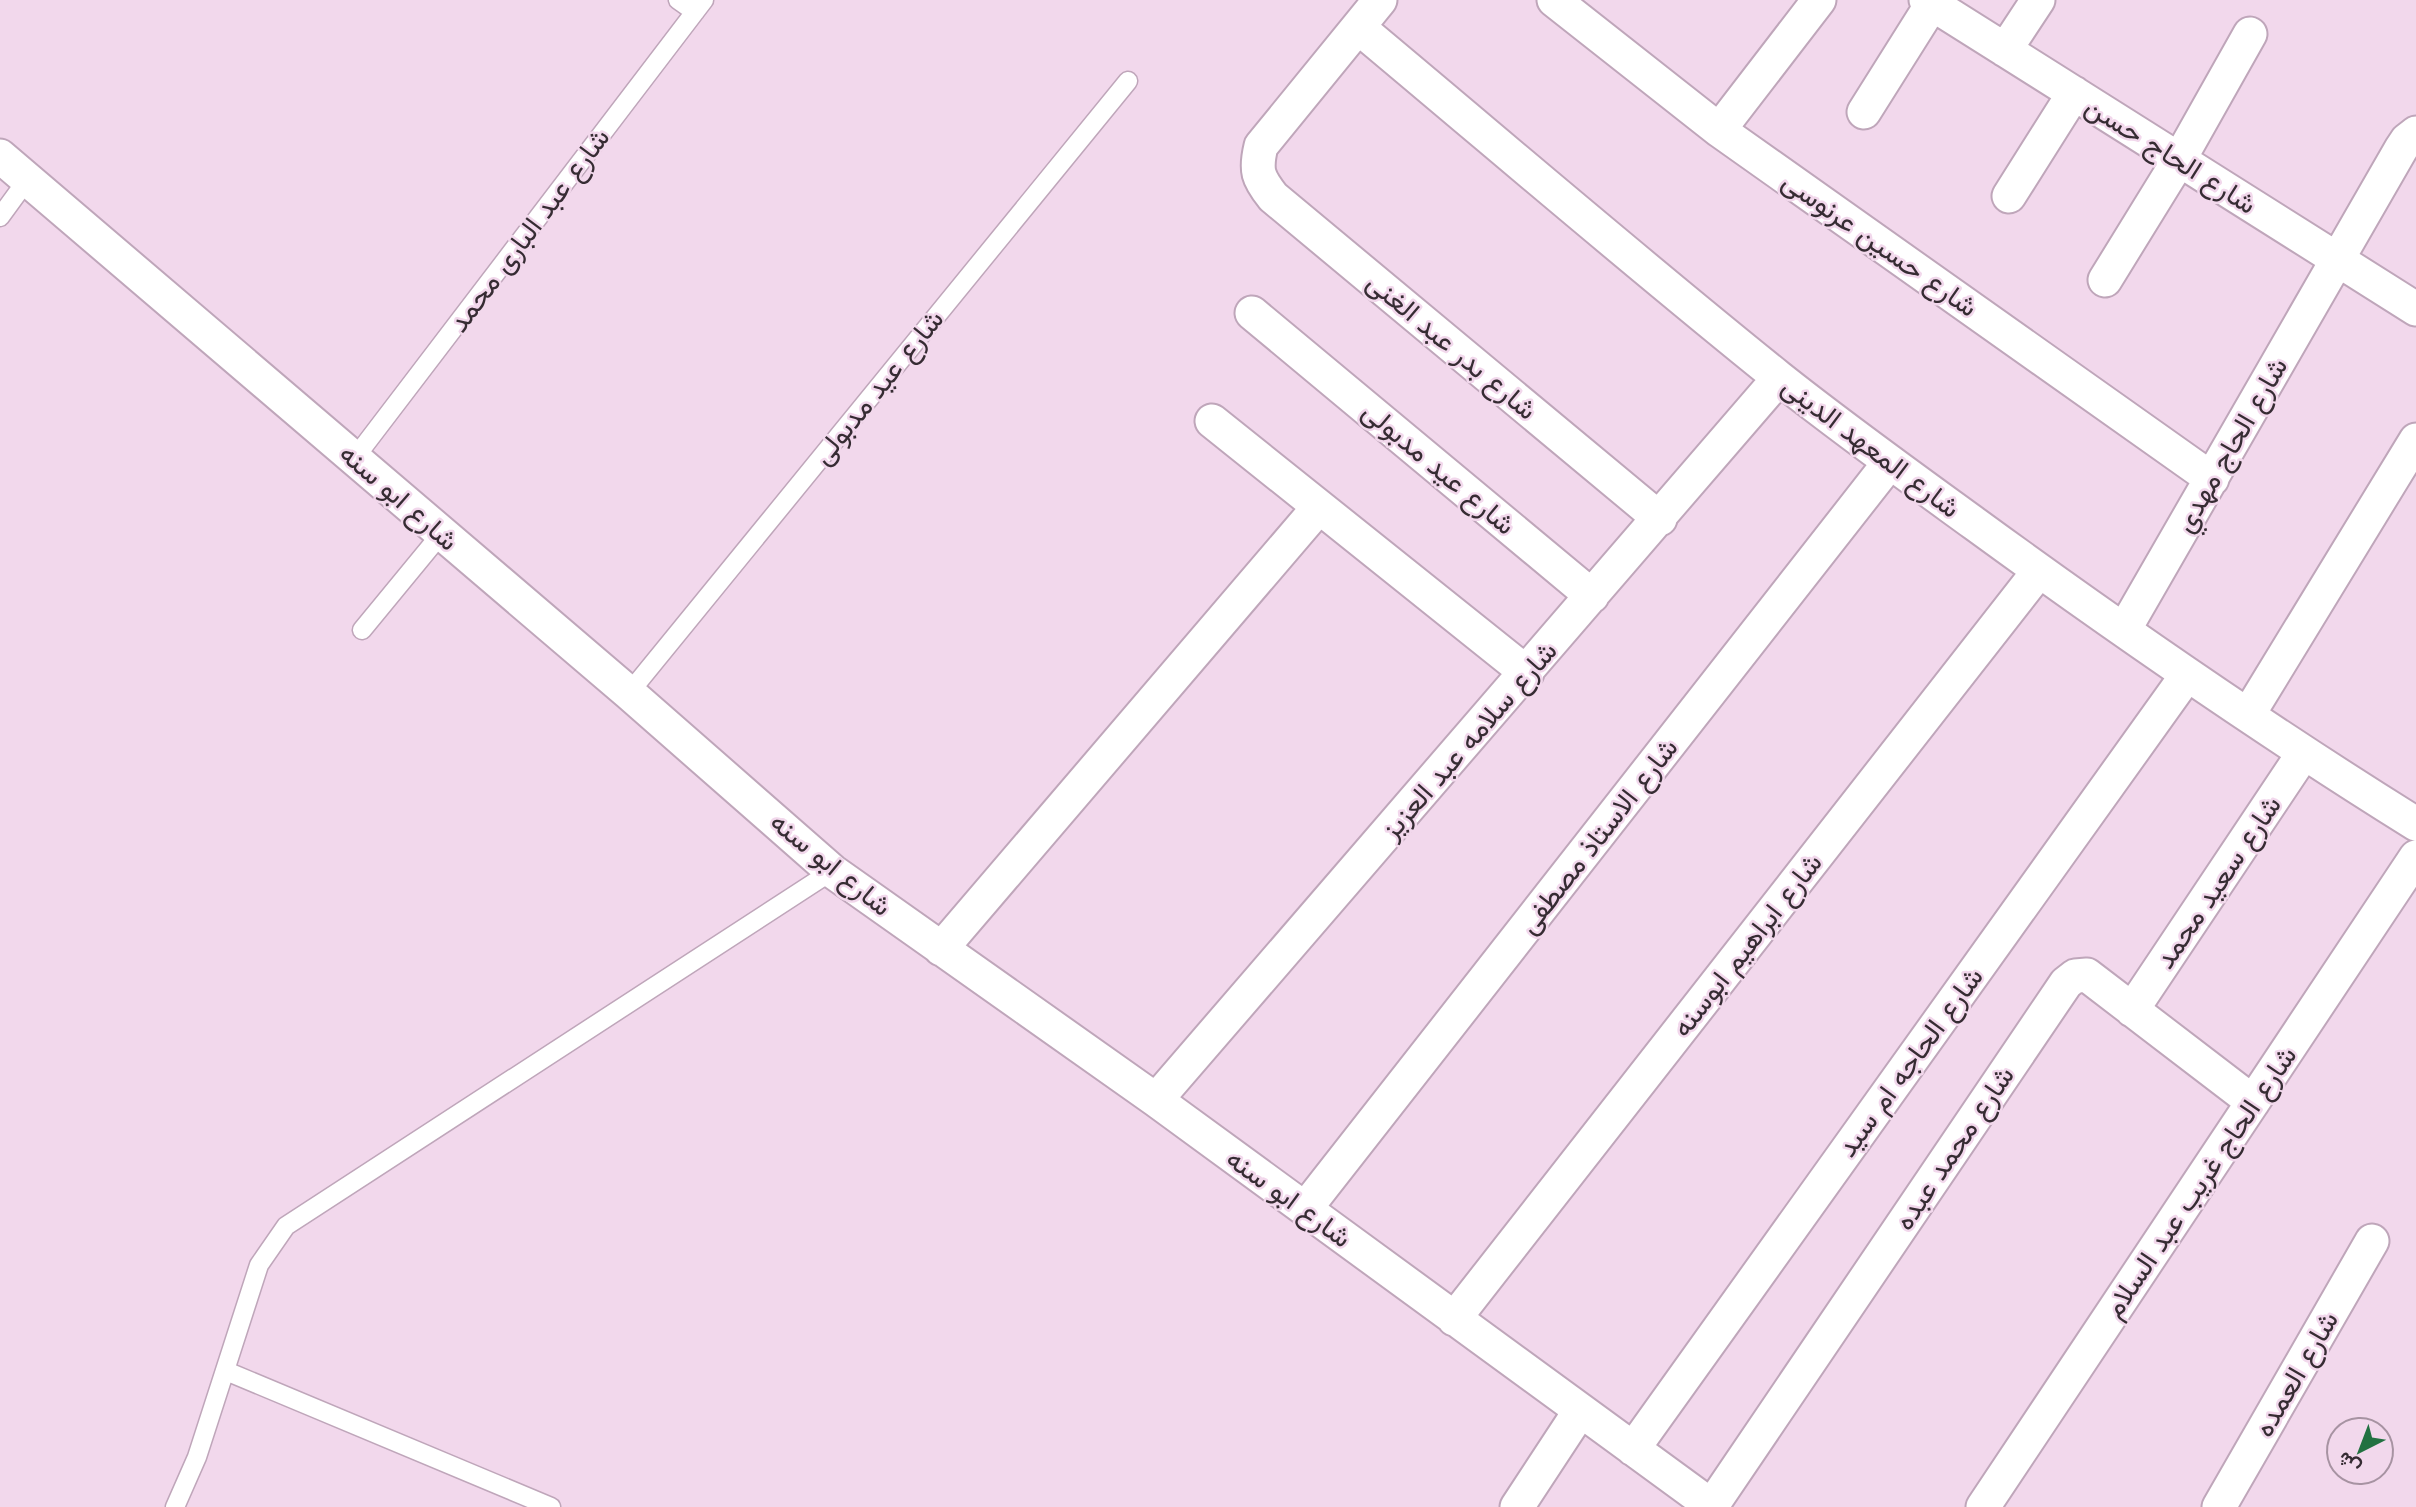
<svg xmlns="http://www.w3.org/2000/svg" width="2416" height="1507" viewBox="0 0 2416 1507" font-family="Jost,Vazirmatn,sans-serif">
<rect width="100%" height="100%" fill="#f2d8ec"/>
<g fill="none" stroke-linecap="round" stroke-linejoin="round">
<defs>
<path id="service" d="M678 0 695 12
M0 217 27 180
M354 459 704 0
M362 630 441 534
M629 693 1128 81
M226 1371 551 1507
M175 1507 197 1457 259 1265 286 1226 832 871"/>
<path id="minor" d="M1380 0 1261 146C1255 171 1258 178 1273 197L1660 519
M1554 0 1719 130 2212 479
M1926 0 2416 309
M1358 27C1498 144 1636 263 1778 377 1842 428 1909 476 1975 524 2119 629 2265 730 2416 824
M2005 50 2038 0
M1864 112 1932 4
M1719 130 1819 0
M0 156 629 693 832 871 1156 1100 1713 1507
M2009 196 2074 93
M2105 280 2179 160 2250 34
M1252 313 1592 596
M1212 421 1527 673
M2124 630 2401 149 2407 140 2416 133
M2248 715 2416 440
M941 949 1319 507
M2132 1010 2303 754
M1156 1100 1779 378
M1305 1209 1890 462
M1454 1319 2039 571
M1633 1449 2187 675
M1517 1507 1580 1411
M1711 1507 2066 983 2075 976 2087 975 2253 1102
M1983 1507 2416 857
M2219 1507 2372 1241"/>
</defs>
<use href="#service" stroke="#bfa6ba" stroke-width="21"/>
<use href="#minor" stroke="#bfa6ba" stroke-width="37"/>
<use href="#service" stroke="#fff" stroke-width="18"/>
<use href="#minor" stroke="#fff" stroke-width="33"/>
</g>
<g text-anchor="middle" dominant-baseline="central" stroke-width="5" stroke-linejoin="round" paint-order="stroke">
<g font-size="28" fill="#362c33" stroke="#f2d8ec">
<text transform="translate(2171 155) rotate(32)">شارع الحاج حسن</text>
<text transform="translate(529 230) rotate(-53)">شارع عبد البارى محمد</text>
<text transform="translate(1880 244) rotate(35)">شارع حسين عرنوسى</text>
<text transform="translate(1452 346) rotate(40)">شارع بدر عبد الغنى</text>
<text transform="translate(878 387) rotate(-51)">شارع عيد مدبولى</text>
<text transform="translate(2231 445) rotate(-60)">شارع الحاج مهدي</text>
<text transform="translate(1871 447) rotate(37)">شارع المعهد الدينى</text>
<text transform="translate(1439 468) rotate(40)">شارع عيد مدبولى</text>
<text transform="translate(399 497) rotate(41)">شارع ابو سنه</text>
<text transform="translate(1469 740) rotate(-49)">شارع سلامه عبد العزيز</text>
<text transform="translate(1598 836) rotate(-52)">شارع الاستاذ مصطفى</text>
<text transform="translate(831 864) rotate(39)">شارع ابو سنه</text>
<text transform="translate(2218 882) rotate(-56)">شارع سعيد محمد</text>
<text transform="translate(1747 945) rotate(-52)">شارع ابراهيم ابوسنه</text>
<text transform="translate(1910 1062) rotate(-54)">شارع الحاجه ام سيد</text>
<text transform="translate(1954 1148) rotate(-56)">شارع محمد عبده</text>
<text transform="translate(2200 1182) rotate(-56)">شارع الحاج غريب عبد السلام</text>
<text transform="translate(1289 1198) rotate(36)">شارع ابو سنه</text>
<text transform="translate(2296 1374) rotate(-60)">شارع العمده</text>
</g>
</g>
<g transform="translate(2360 1451) rotate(222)"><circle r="33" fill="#f2d8ec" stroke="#a793a2" stroke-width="2"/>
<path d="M0-5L12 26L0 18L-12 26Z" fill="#227141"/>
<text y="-10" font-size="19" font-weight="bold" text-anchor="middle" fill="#362c33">ش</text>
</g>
</svg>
